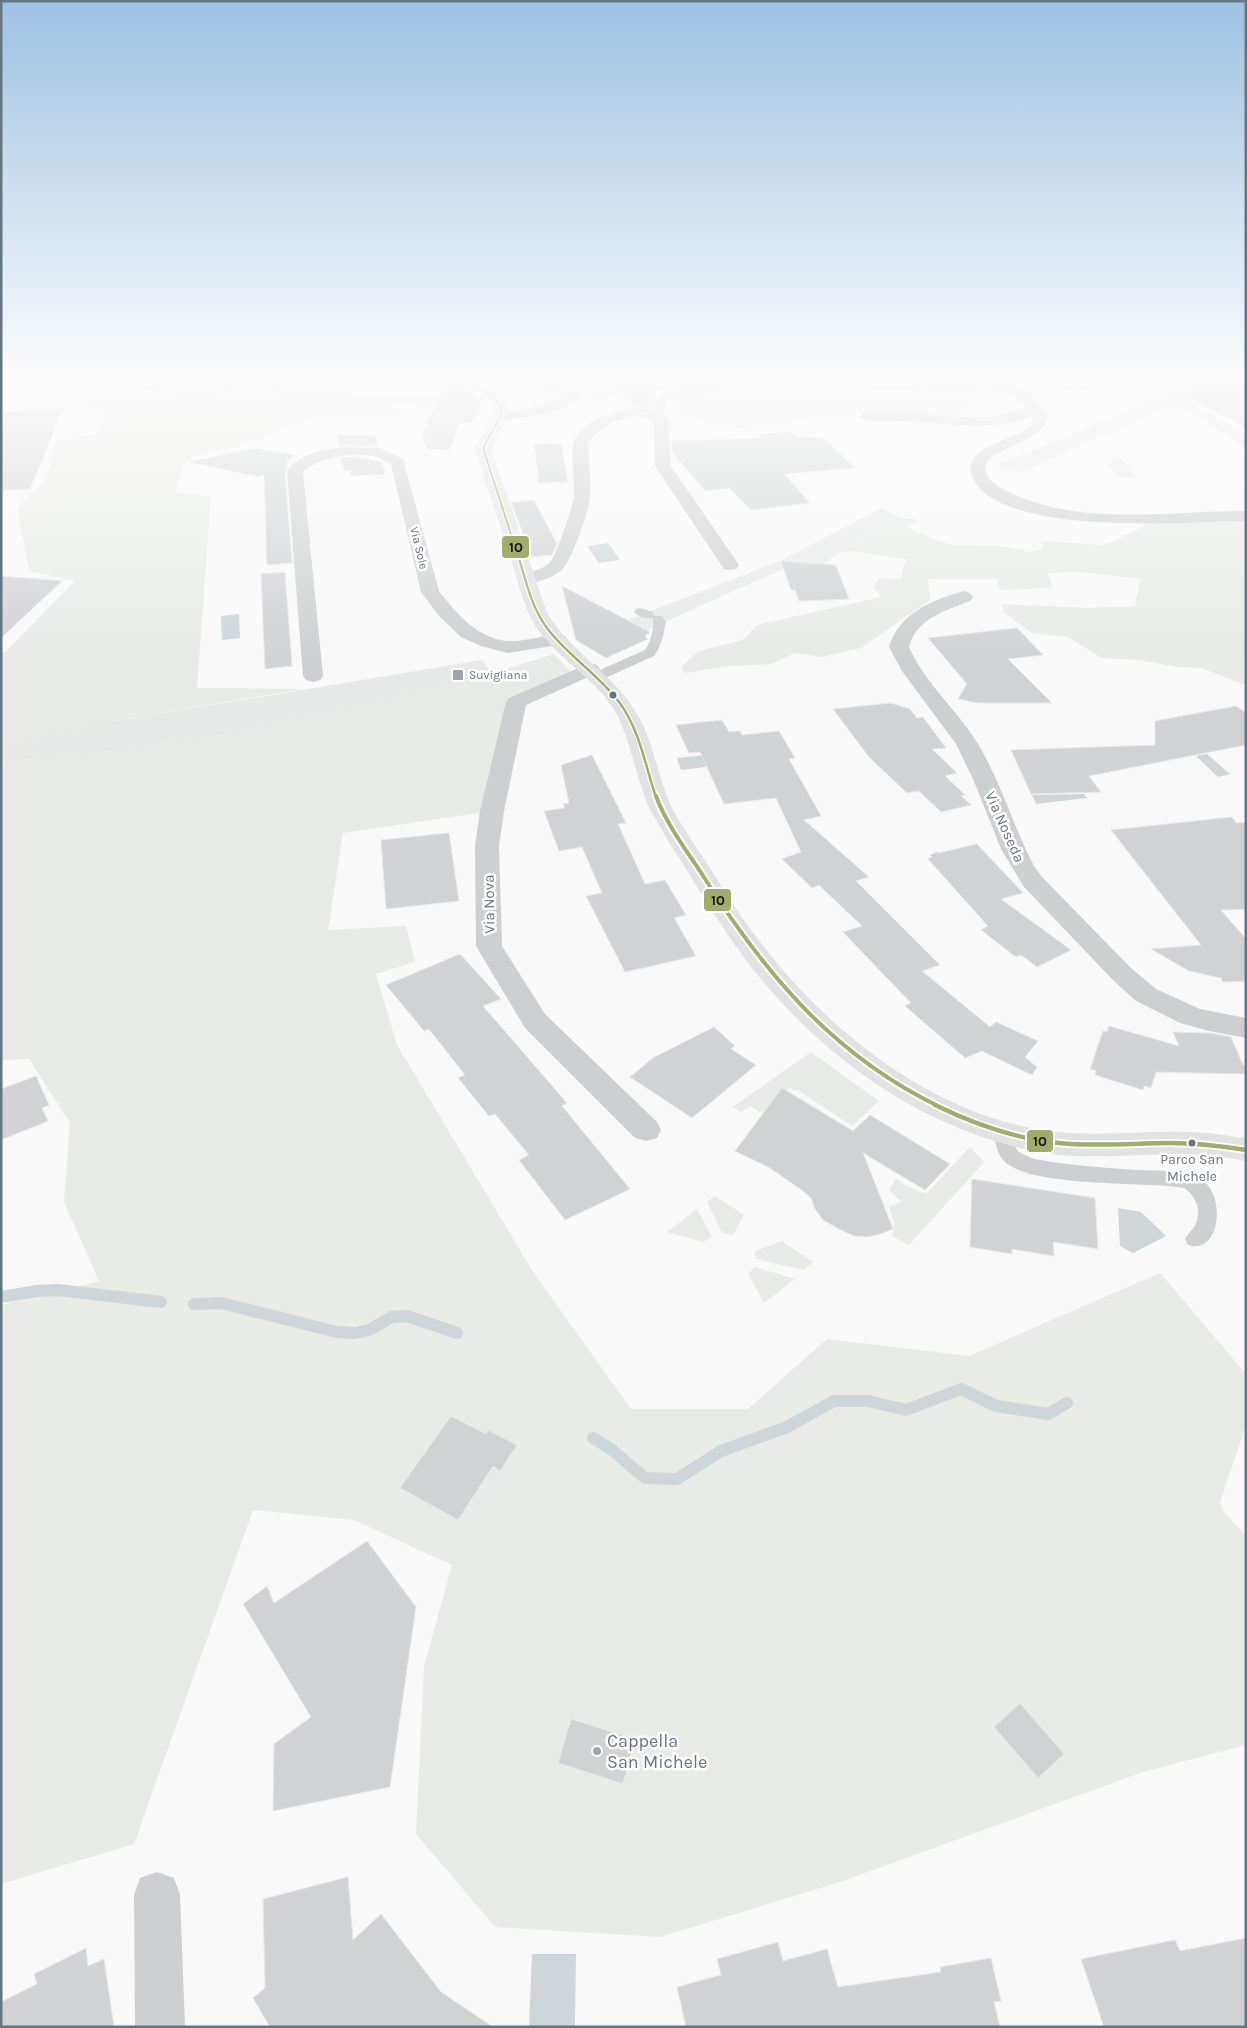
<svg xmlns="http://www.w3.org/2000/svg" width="1247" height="2028" viewBox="0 0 1247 2028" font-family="Karla,sans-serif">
<rect width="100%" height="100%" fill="#f9f9f9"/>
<path fill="#e8e9e9" d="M1212 375H1242L1018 473 998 465Z
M881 508 902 519 787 567 647 630 628 620 782 560Z
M482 660 492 675 459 684 312 714 237 733 96 753 1 762V745L97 724Z"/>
<path fill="#e8ebe6" d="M111 375H339L364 388 395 383 422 392H472L444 400 433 410 306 420 241 446 195 455 182 465 176 493 211 497 197 688 302 689 97 724 1 745V652H5L75 581 29 571 17 509 46 480 56 441 98 434 109 412 79 404 1 391V376L80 384 113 380Z
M739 375H977L1015 396C987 398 977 397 956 417L942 418 877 411 740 428 684 417 669 399C683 390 700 395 716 390 723 388 731 379 739 375Z
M1121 459 1135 477H1117L1108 465 1110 462Z
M912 518 919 521 906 527 936 540 954 545 1001 546 1031 552 1043 549 1041 541 1106 545 1148 524 1145 521 1246 519V683L1242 684 1202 668 1177 667 1140 660 1102 658 1068 637 1032 633 1004 613 1002 604 1087 608 1135 606 1140 579 1079 572 1048 573 1052 588 1000 590 997 579H928L930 600 861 648 822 657 795 653 771 664 728 666 685 673 682 670V666L699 651 743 640 757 625 881 597 873 587 879 578 901 579 906 559 852 551 838 553 822 565 787 567 902 519Z
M554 654 571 672 516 702 492 811 343 833 328 930 406 926 415 962 376 974 397 1045 533 1272 631 1409H748L827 1339 969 1356 1160 1273 1246 1374V1425L1220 1502 1224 1512 1246 1536V1745L1143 1772 840 1882 660 1937 495 1927 416 1834 424 1667 452 1565 354 1520 253 1510 134 1844 1 1884V1305L99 1281 64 1202 70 1123 29 1059 1 1060V762L96 753 237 733 312 714 459 684Z
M811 1052 879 1101 852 1126 798 1090 795 1091 790 1087 761 1113 750 1106 741 1112 733 1107Z
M970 1147 984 1162 909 1245 892 1236 894 1223 889 1206 902 1202 889 1190 896 1178 905 1185 926 1194Z
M715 1196 744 1215 733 1235 722 1233 707 1202Z
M697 1209 712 1237 703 1242 667 1232Z
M782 1241 813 1262 804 1270 756 1259 755 1251Z
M755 1267 795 1279 764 1303 748 1274Z"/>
<path fill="#ced6d9" d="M608 543 620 560 599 563 587 546Z
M239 614 240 638 222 640 221 616Z
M715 754 721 765 681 770 677 758Z
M1207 754 1230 774 1218 777 1196 756Z
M1084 794 1087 798 1036 804 1032 795Z
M1118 1208 1141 1212 1166 1236 1133 1253 1120 1246Z
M532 1954H576L575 2027H529Z"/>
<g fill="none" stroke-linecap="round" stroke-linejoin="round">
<path stroke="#ced6d9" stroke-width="5.5" d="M1 378 202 392 261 385 290 392 324 391 349 397 406 400 442 397
M1068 389 1150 376
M596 396 669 385 713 386 780 380 806 385 829 384 847 388 970 389 1021 393 1062 390"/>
<path stroke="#ced6d9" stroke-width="12" d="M1 1297 37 1291 58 1290 161 1302
M194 1304 221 1303 337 1332 355 1333 369 1330 392 1317 407 1316 457 1333
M593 1438 611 1449 645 1478 677 1479 721 1451 787 1427 834 1401H868L906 1410 961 1389 996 1406 1048 1414 1067 1403"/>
</g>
<path fill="#d0d2d3" stroke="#e8e8e8" d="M469 375H494L489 386Z
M607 375H623L655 386 656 399 654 408 633 406Z
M450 378 484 398 472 423H460L449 450 427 449 422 433Z
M1246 382V428L1179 393 1178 389Z
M63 409 30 489 1 491V412Z
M793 432 798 438 823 437 855 468 784 474 810 503 751 510 729 488 705 491 672 452 671 441 761 438 759 434Z
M337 435H375L378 446H339Z
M561 443 568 482 539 483 534 444Z
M256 448 295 455 287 460V468L285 471 292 563 267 565 264 474 260 477 189 462Z
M359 457 382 462 385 474 351 476 350 470 344 471 341 458Z
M534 500 557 544 552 555 532 557 511 502Z
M781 561 836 565 849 599 799 601 795 590H791Z
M285 572 292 666 265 669 261 574Z
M1 576 62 581 1 638Z
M562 586 650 632 645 636 648 639 606 658 576 640Z
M1017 628 1043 655 1008 659 1052 703H978L958 699 967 684 928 638Z
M891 703 910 709 917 718 923 717 946 748 932 749 957 773 945 776 965 795 961 796 971 805 941 812 919 791 907 793 869 757 833 709Z
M1236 706 1246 713V745L1089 776 1101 792 1031 794 1011 750 1155 745V721Z
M722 720 729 732 740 731 742 735 779 731 795 758 789 759 821 816 804 820 869 877 856 881 940 965 922 971 990 1027 996 1022 1038 1041 1025 1057 1037 1067 1032 1075 982 1051 965 1058 905 1006 911 1003 843 932 862 926 819 885 812 888 782 859 801 852 776 798 724 804 700 752 689 753 676 725Z
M592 755 626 823 618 824 645 884 665 880 686 915 674 918 696 956 625 972 586 896 602 893 582 847 559 851 544 811 565 808 563 804 569 803 561 765Z
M1232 817 1236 823 1246 822V909L1221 910 1246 939V981L1223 982 1221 978 1189 971 1151 949 1201 945 1111 830Z
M449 833 459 901 386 909 381 840Z
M977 844 1023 893 1001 899 1071 950 1037 967 1021 955 1016 957 981 930 988 926 928 859 932 857 930 855 937 852 939 853Z
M460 954 501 999 483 1006 567 1103 562 1106 630 1189 565 1220 519 1160 529 1155 495 1114 489 1116 458 1078 465 1075 429 1029 424 1031 386 985Z
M1109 1026 1179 1046 1173 1032 1210 1033 1231 1037 1243 1065 1246 1066V1074L1156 1072 1151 1088 1144 1086 1143 1090 1095 1075 1096 1071 1090 1069 1103 1031 1107 1032Z
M714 1027 735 1046 731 1049 756 1065 692 1118 630 1077 653 1058Z
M36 1076 49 1105 42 1108 48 1121 1 1140V1089Z
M782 1088 853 1131 870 1115 950 1164 925 1190 863 1153 893 1229 880 1234 867 1237 854 1236 841 1230 823 1220 815 1209 811 1198 803 1191 770 1168 735 1151Z
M972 1179 1095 1198 1098 1249 1053 1242 1054 1256 1012 1249V1254L970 1247Z
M451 1416 486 1434 488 1430 517 1445 500 1471 493 1466 458 1520 400 1488Z
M367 1541 416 1607 390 1787 273 1811 274 1744 311 1717 243 1604 267 1586 274 1603Z
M1020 1703 1064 1754 1038 1778 994 1727Z
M571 1719 635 1739 623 1784 558 1763Z
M348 1877 353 1940 381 1914 441 1992 493 2027H270L253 1998 265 1988 263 1899Z
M1246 1938V2027H1104L1081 1959 1175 1940 1180 1951Z
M778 1942 783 1961 827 1949 838 1987 941 1972 940 1967 991 1958 1001 2001 994 2002 1000 2027H686L677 1987 721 1975 717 1959Z
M86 1948 88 1966 104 1959 114 2027H1V2002L37 1984 34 1974Z"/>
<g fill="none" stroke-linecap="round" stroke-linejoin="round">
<path fill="#cecfd0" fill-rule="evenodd" d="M708 375H717L724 384C709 400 686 391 667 397 667 405 666 416 658 419L655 418 653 416 660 394 711 386 715 384Z
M640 608 653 612 654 616H662L666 622C663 635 662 645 654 656L603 679H593L592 676 593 673 645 650C651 642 654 627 653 618 647 619 638 617 634 612L636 609Z
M1002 1126 1009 1128C1013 1135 1013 1147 1019 1152 1029 1159 1041 1160 1052 1162 1080 1166 1108 1168 1136 1170 1156 1171 1178 1169 1197 1177 1228 1190 1221 1256 1188 1245L1185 1239C1188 1233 1194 1229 1196 1223 1202 1210 1195 1195 1184 1188 1146 1181 1030 1188 1004 1161 997 1154 996 1142 992 1133L995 1128Z"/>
<path fill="#cecfd0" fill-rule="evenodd" d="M533 375H547L555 385 578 391 581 397C571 411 518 419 500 421L495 420 493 417 495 414 526 409 566 396 545 391Z
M980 375C985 375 992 374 996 375 1014 379 1040 401 1048 417 1036 448 989 446 986 467 984 479 998 487 1007 491 1076 527 1169 511 1246 511V521C1190 521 989 540 970 471 970 437 1037 441 1033 415 992 433 951 424 908 421 893 420 876 423 862 419L860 416 862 413C874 410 888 411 901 412 944 414 986 425 1027 407Z
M631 408C645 408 659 408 668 420L671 466 739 565 736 569 730 570 724 569 655 466 654 421C635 407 599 425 588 443 589 461 591 479 590 497 589 510 573 556 565 566 556 578 534 585 520 582L517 578 520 574C530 572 544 570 551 561 557 552 573 507 574 496 575 482 570 454 574 442 581 420 611 413 631 408Z
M347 447 380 448 403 459 439 591C456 613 477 638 507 641 523 642 542 636 558 634L565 636 568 640 565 644 508 653 481 646 461 637 439 616 421 592 391 464C386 462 382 459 377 457 357 451 318 457 303 472L323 676 320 680 313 682 306 680 303 676 287 471C301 452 326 449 347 447Z
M964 591 970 593 973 597 970 601C945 611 917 618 909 647 925 684 957 709 978 744 1001 782 1013 826 1034 866L1042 877 1131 968 1156 989 1200 1009 1246 1018V1038L1209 1031 1180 1023 1136 1001 1113 980 1024 887 1001 849 973 779 956 744 902 671 889 647C899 613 932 600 964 591Z
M590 663 597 665 600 669 597 673 526 705 504 811 499 846 502 946 545 1014 657 1122 661 1130 657 1138 646 1141 635 1138 525 1028 476 946 475 846 480 811 506 702 509 698Z
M157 1872 174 1878 180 1895 185 2027H135L134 1895 140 1878Z"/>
<path fill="#e1e2e2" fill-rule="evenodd" d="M448 375H465L497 392 509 407 507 417 492 446V451L546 610C567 651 613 672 637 714 655 744 658 781 674 812 685 831 698 850 710 868 727 895 744 922 764 947 831 1033 931 1112 1041 1130 1090 1138 1140 1130 1189 1132 1208 1132 1227 1136 1246 1138V1161C1227 1158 1208 1155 1188 1154 1139 1153 1087 1161 1038 1152 920 1129 818 1055 745 959 726 933 708 905 691 877 678 856 664 835 652 813 636 782 633 746 617 715 599 681 562 662 539 631 522 607 517 577 508 550 498 517 485 485 476 451V446L493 417 495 407 487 398Z
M1156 375H1170L1178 395 1239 430 1246 435V447L1241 446 1229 436 1167 400Z"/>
<defs>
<path id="bus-1-far3" d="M455 375 492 395 502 407 500 417 484 446V451L519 559"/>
<path id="bus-1-far2" d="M519 558C526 582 532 608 547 628 568 656 598 674 619 702 640 730 645 765 656 797"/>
<path id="bus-1-far1" d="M656 796C666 823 684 847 700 871 762 970 831 1054 938 1106"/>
<path id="bus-1" d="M935 1105C974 1124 1016 1139 1059 1143 1096 1147 1133 1143 1170 1143 1196 1143 1221 1146 1246 1150"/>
</defs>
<use href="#bus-1-far3" stroke="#fff" stroke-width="4"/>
<use href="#bus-1-far2" stroke="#fff" stroke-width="5"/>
<use href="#bus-1-far1" stroke="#fff" stroke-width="8"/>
<use href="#bus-1" stroke="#fff" stroke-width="8"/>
<use href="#bus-1-far3" stroke="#a2ac6c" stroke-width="2"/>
<use href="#bus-1-far2" stroke="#a2ac6c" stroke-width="2.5"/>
<use href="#bus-1-far1" stroke="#a2ac6c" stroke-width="4"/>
<use href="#bus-1" stroke="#a2ac6c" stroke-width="4.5"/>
</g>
<linearGradient id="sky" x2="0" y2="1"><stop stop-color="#9dc2e2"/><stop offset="0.57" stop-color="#fcfcfc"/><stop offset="1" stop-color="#fcfcfc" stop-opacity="0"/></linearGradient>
<rect width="1247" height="659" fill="url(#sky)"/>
<g fill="#99a4ac" stroke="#fff" stroke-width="2">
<rect x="452" y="669" width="12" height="12" rx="2.5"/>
<circle cx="597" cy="1751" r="5"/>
</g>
<g fill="#657683" stroke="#fff" stroke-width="2">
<circle cx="613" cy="695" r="4.5"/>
<circle cx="1192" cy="1143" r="4.5"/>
</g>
<g text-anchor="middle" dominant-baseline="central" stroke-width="5" stroke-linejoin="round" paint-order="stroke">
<g font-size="12" fill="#657683" stroke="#fff">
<text transform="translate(419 548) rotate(76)">Via Sole</text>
</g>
<g font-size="12" fill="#657683" stroke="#fff" text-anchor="start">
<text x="469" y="675">Suvigliana</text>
</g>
<g font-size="14" fill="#657683" stroke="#fff">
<text x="1192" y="1159">Parco San<tspan x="1192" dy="17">Michele</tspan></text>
</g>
<g font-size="15" fill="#657683" stroke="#fff">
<text transform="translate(1005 827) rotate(66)">Via Noseda</text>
<text transform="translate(489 904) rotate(-91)">Via Nova</text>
</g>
<g font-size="18" fill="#657683" stroke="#fff" text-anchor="start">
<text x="607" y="1741">Cappella<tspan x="607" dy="21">San Michele</tspan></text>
</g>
</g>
<g stroke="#fff" stroke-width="2">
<rect x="501" y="535" width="29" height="24" rx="5" fill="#a2ac6c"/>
<rect x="703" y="888" width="29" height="24" rx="5" fill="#a2ac6c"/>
<rect x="1026" y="1129" width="28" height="24" rx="5" fill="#a2ac6c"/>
</g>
<g font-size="14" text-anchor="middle" font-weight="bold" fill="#111">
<text x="516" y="552">10</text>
<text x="718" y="905">10</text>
<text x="1040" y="1146">10</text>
</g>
<rect width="1247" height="2028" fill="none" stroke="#657683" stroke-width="5"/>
</svg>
